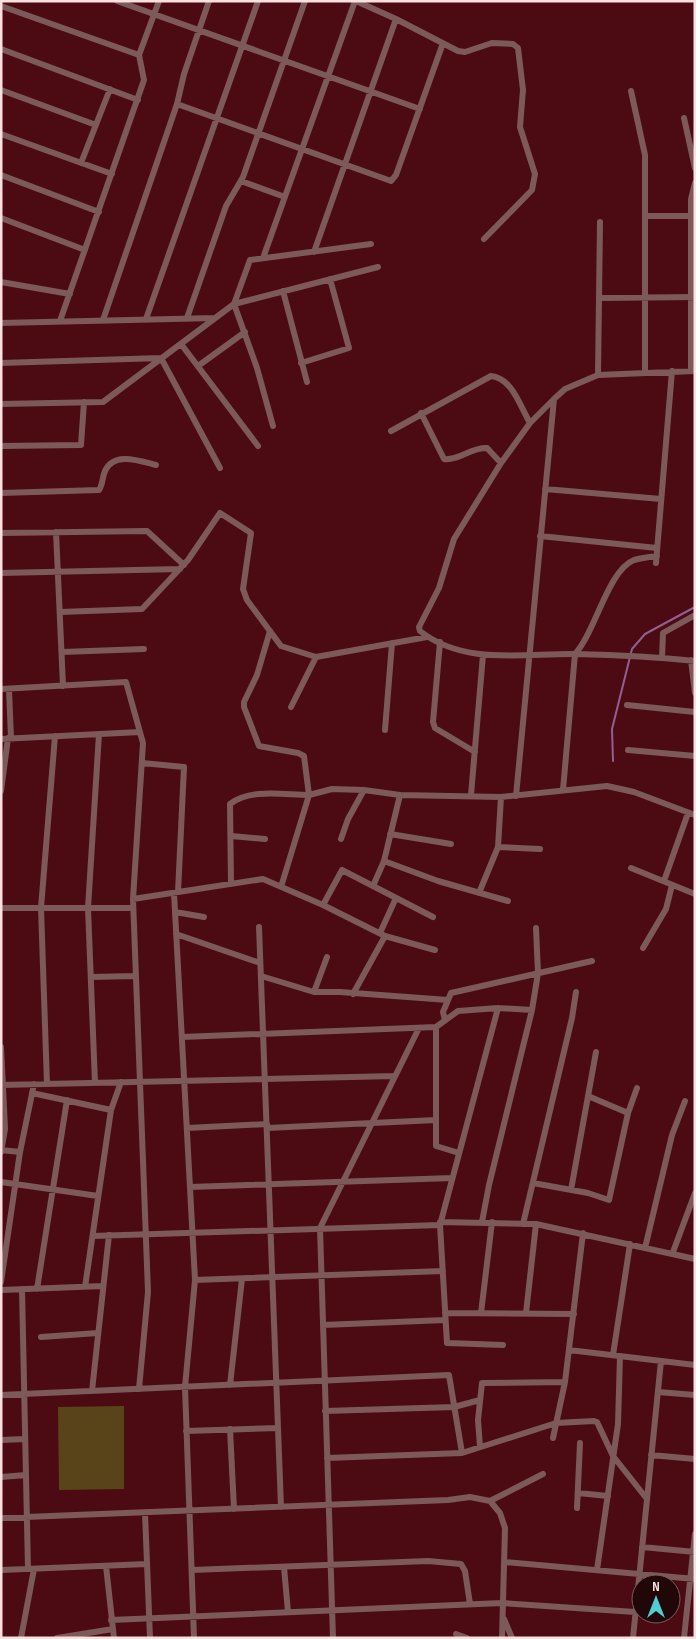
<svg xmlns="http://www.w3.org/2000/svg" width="696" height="1639" viewBox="0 0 696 1639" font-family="'Sofia Sans Condensed',sans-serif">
<rect width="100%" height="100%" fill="#4c0b12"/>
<path fill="#594318" d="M124 1406V1489L59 1490 58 1407Z"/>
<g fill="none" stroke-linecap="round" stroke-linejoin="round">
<path stroke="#925f92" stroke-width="2" d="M613 761 612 729 632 649 645 634 695 607"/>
<path stroke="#7b5a59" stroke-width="6" d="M117 1 420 109
M356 1 396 19 458 51 465 52 492 43 513 44 518 48 523 90 520 127 535 174 532 190 484 239
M1 6 139 55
M1 49 138 100
M1 90 96 125
M631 91 645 155V372
M177 104 391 181 396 175 443 43
M684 118 695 168
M1 134 112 174
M81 163 110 89
M1 175 99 212
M241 181 285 197
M645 216H694
M1 218 85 250
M314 252 396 19
M263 258 355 1
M1 282 70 294
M283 291 307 382
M599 298 695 297
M187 318 226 206 243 177 305 1
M146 319 258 1
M103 320 177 104 184 74 209 1
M60 321 144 80 139 55 159 1
M1 323 215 318
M181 344 258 446
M1 363 161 358 220 468
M301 363 349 348 330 279
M198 366 245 332
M691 371V199L695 183
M695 371 598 375 565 389 554 399 530 423 501 463 454 539 439 588 419 627 420 631C464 666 525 653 576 654 616 655 656 657 695 661
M598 375 600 222
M1 404 103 402 234 304 378 267
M421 413 444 459C458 461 472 447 487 448L501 463
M273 426 257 368 234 304 250 260 371 244
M391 431 491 376C512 378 520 406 530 423
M1 446 81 445 84 402
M545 489 661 499
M1 493 99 490C103 484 102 478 105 471 114 451 140 461 156 465
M56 532 63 686
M1 533 147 531 184 565
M540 536 657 548
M656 563 672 371
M1 573 180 569
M60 612 142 609 188 560 220 513 251 533 243 589 247 600 281 646 316 657 427 637
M440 642 433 722 435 728 475 752
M62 652 144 649
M662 658 663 633 695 615
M691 660 695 693
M1 689 126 682 143 743 133 899 148 1292 139 1389
M9 689 11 738
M627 705 695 712
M291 707 316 657
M385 730 392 643
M1 739 140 732
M628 750 695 756
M142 763 184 767 178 892
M563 790 575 654C595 633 608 570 634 560 641 558 649 557 657 556
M1 791 8 738
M471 795 483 655
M516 796 554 399
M390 834 451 844
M231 836 265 839
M341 839 348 819 364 790
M498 847 540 849
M384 861 438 881 508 901
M631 868 695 894
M664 881 688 813
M231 884 230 804C251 788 284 795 309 795L304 756 298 753 259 746 244 707V702L257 675 270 631
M373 886 384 861 400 795
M281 887 309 795 332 789 364 790 400 795 501 797 607 786 634 792 695 815
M174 893 195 1280 185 1387 194 1638
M479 893 498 847 501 797
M133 899 263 879 323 905 385 936 435 950
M323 905 342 870 433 917
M1 908H133
M175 912 204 917
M259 927 281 1507
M380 933 396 898
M176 934 260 963
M643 948 666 909 672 885
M261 976 314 992H340L448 1000
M91 977 136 976
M314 992 327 957
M353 994 385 936
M498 1008 440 1225 447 1343 503 1345
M445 1020 443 1012 451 993 592 961
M436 1027V1146L459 1153
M182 1037 436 1027 458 1011 498 1008 532 1010
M1 1047 5 1129 1 1152
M95 1083 88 908 99 734
M47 1084 41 908 55 736
M1 1085 395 1076
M32 1093 111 1110
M588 1096 628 1113
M187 1128 267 1124
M267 1128 436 1120
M1 1150 20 1152
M1 1182 98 1196
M533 1183 588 1193 609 1200 628 1113 637 1088
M190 1187 452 1178
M571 1190 596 1052
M440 1222 536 1224 695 1259
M482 1222 489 1185 532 1010 538 973 536 928
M523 1224 572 1018 576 992
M93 1236 440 1225
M645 1248 672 1135 685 1101
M673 1252 695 1193
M195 1280 443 1271
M1 1282 20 1152 34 1084
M85 1287 111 1110 121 1082
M22 1289 28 1569
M37 1289 67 1100
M1 1290 103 1286
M445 1313 574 1314
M481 1313 492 1222
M526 1313 536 1224
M323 1325 445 1320
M41 1337 98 1333
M569 1350 695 1365
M613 1355 630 1244
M230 1385 242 1279
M92 1391 109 1235
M658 1392 695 1395
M1 1395 449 1375 462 1453
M325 1411 454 1407 480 1400
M230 1429 234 1509
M186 1431 277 1428
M553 1438 565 1382 583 1233
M1 1440 25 1439
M480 1447 478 1420 482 1383 565 1382
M651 1455 695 1459
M327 1458 462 1453 556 1423 594 1421 597 1422 613 1456 647 1499
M1 1477 26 1475
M578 1493 608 1496
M490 1501 500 1513 505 1528 502 1638
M577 1508 580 1443
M145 1513 150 1638
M1 1518 448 1500 470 1497 490 1501 543 1474
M642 1547 695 1552
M504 1562 695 1579
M106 1566 114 1638
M284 1567 288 1612
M1 1570 147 1564
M192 1570 428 1561 461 1564 465 1571 470 1604
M597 1570 618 1424 620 1356
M504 1619 512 1638
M111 1620 502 1603 635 1612
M456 1634 467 1638
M21 1638 34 1569
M57 1638 113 1629
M333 1638 320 1228 419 1028
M633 1638 661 1361
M684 1638 695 1534"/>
</g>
<rect width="696" height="1639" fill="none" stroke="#fae0df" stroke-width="5"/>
<g transform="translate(656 1599)"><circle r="24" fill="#220708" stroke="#785e5e"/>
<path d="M0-4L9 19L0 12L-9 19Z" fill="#51ccd3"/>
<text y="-8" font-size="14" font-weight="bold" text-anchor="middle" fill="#fae0df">N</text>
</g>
</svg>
